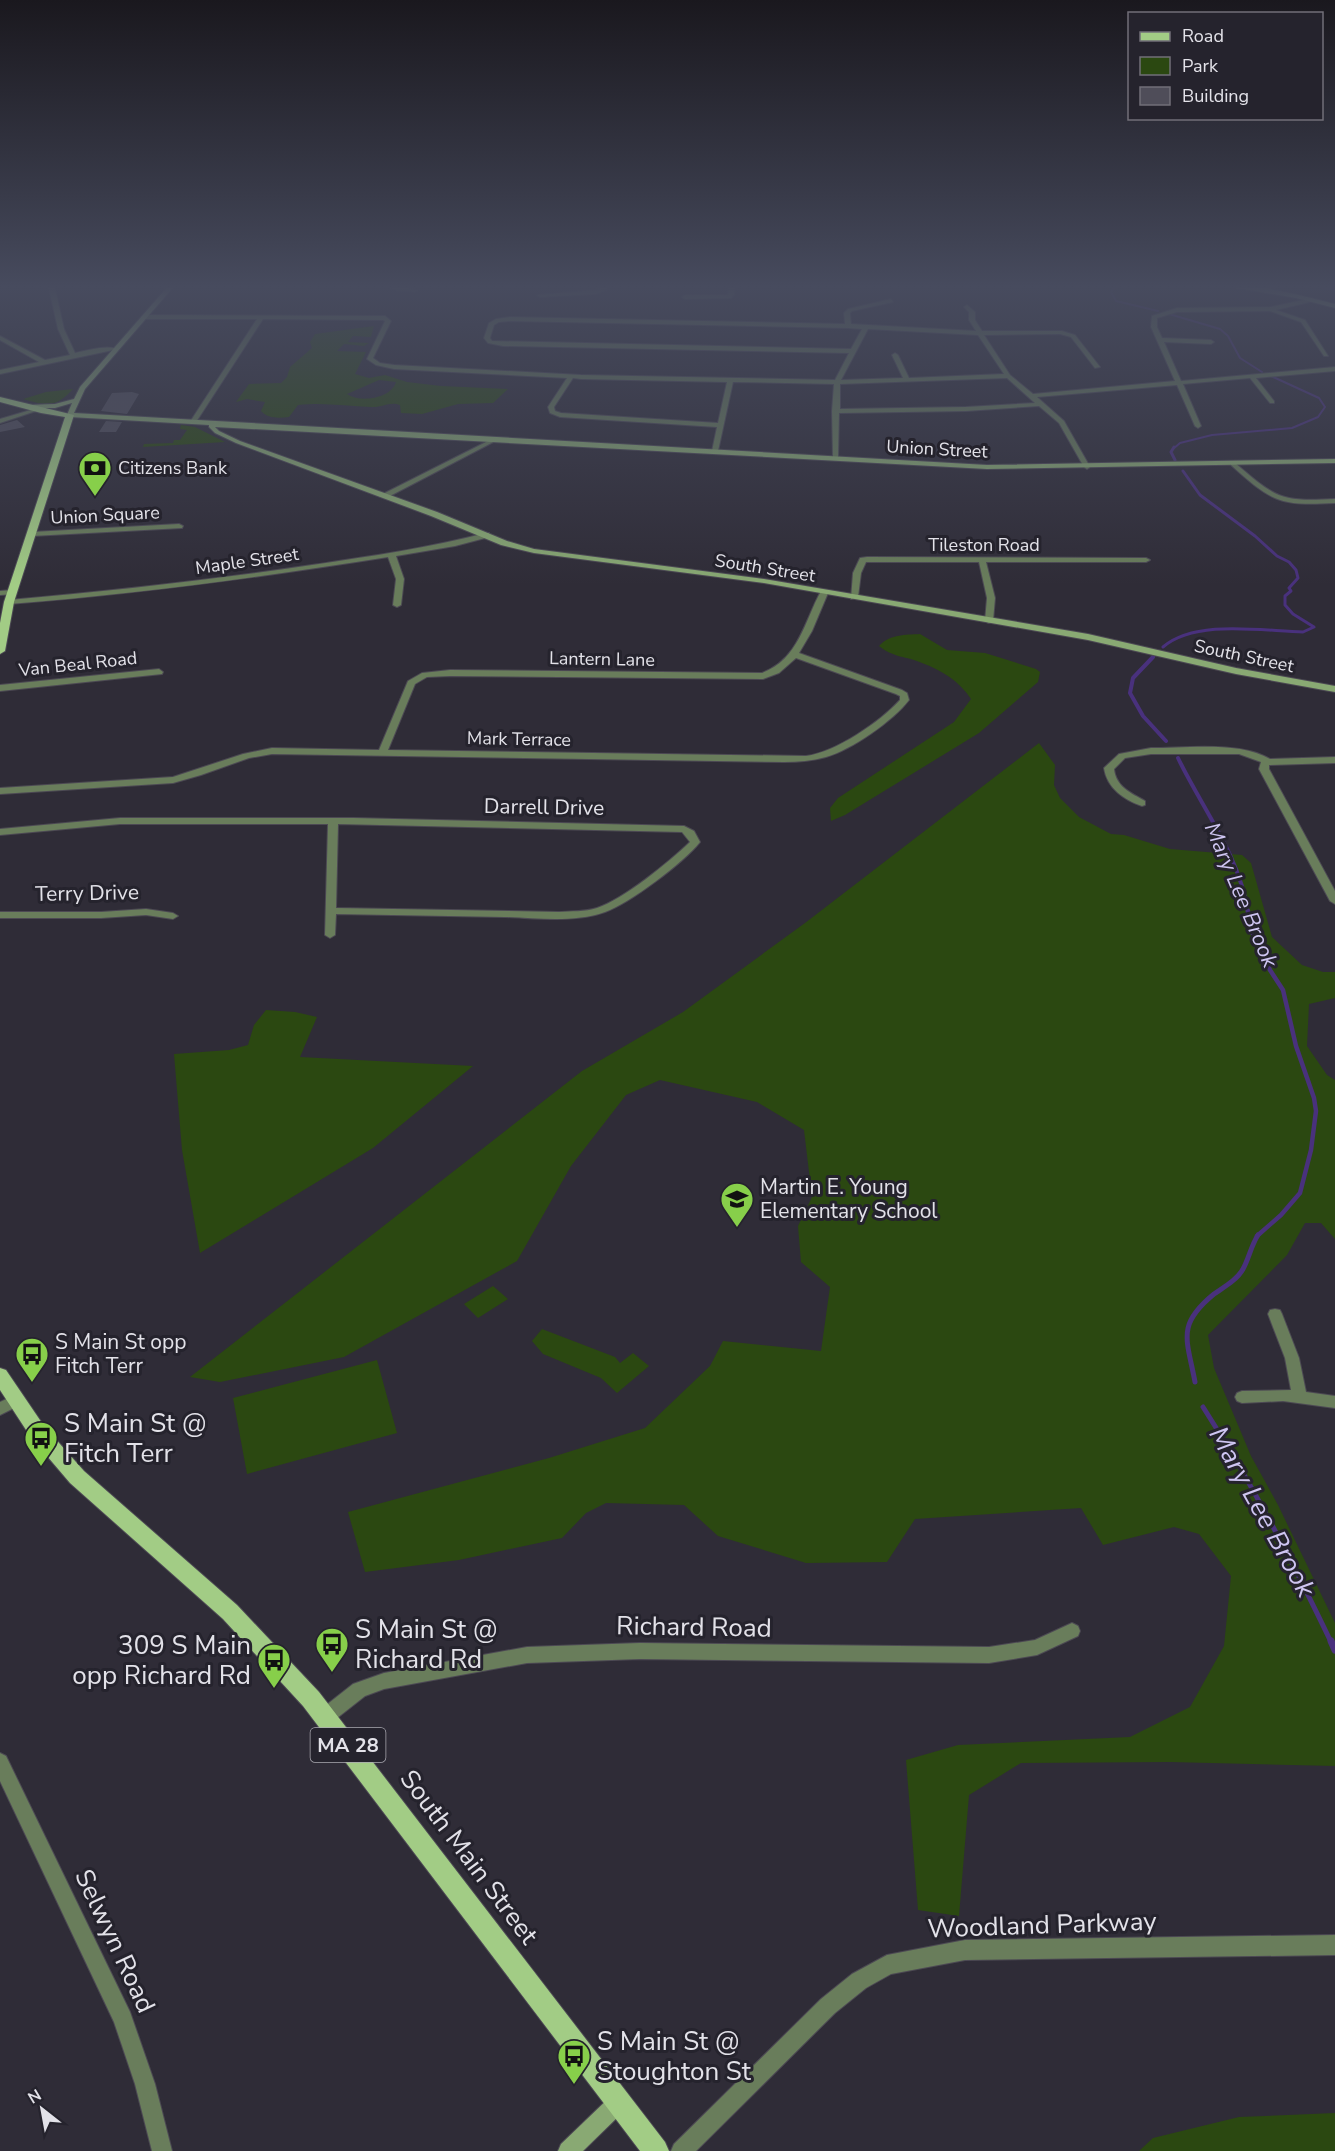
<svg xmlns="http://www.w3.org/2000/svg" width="1335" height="2151" viewBox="0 0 1335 2151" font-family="'Nunito Sans',sans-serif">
<rect width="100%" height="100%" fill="#2f2c37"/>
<path fill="#2b4811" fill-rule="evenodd" d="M374 326 371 337 353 336 348 342 369 343 364 346 344 344 337 351 366 352 355 374 369 378 385 375 407 382 441 386 508 389 493 403 458 404 422 414 401 413 400 405C389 401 382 408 371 407 346 406 324 402 298 405L289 417C279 418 268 419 261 411L265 402 247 399 236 402 249 384 281 383 287 377 290 367 312 348 310 342 315 334ZM379 380 396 382C391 399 359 403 347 394Z
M73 389C56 408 46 406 23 399L46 392Z
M181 425 195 427 225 442 143 447 144 444 173 443 174 440H180L187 430 180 429Z
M920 634 947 650 985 653 1036 669 1040 672 1038 682 979 733 845 815 831 821 830 808 838 798 954 722 971 699C959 681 943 671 922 663 906 656 894 658 879 646 890 634 905 635 920 634Z
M1039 743 1055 765 1054 785 1060 798 1079 817 1111 834 1124 835 1170 849 1242 855 1251 863 1272 937 1302 965 1323 972H1335V998L1309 1004 1307 1046 1327 1075 1335 1080V1239L1321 1223H1305L1287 1255 1208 1335 1214 1368 1251 1456 1278 1505 1335 1623V1766L1170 1762 1021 1763 969 1795 959 1916 918 1910 906 1760 958 1745 1130 1737 1190 1707 1224 1646 1231 1576 1199 1534 1174 1527 1103 1545 1081 1508 915 1519 887 1562 806 1563 718 1536 684 1505 606 1503 586 1513 562 1538 459 1560 365 1572 348 1512 549 1458 645 1428 710 1366 723 1341 821 1351 830 1287 801 1262 798 1226 812 1197 804 1130 757 1102 660 1080 626 1095 571 1166 517 1261 344 1357 220 1382 190 1377 582 1071 683 1012 805 923Z
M266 1010 295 1012 317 1017 300 1057 473 1066 373 1148 200 1253 182 1150 174 1054 229 1050 248 1045 254 1025Z
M493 1286 508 1299 478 1318 464 1304Z
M542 1329 615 1357 620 1363 633 1353 649 1366 617 1393 601 1378 543 1354 532 1341Z
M377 1360 397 1433 247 1474 233 1398Z
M1335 2113V2151H1139L1153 2138 1239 2117Z"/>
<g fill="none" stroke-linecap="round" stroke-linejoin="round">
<path stroke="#49317d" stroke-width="2" d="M1117 284 1111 292 1116 301 1158 311
M1307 284 1335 290
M1169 314 1220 329 1228 336 1240 358 1262 372
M1173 449 1180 443 1212 435 1292 428 1318 417 1325 407 1319 398 1271 376"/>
<path stroke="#49317d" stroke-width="3" d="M1174 447 1171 452 1175 460
M1163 647C1196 619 1262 631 1303 632L1314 627 1293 614 1285 605V596L1291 591 1289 588 1298 578 1296 570 1289 562 1277 556 1255 536 1200 495 1183 471"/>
<path stroke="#49317d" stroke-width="4" d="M1153 657 1133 678 1130 693 1143 716 1166 741
M1178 758C1202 808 1240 856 1248 913"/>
<path stroke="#49317d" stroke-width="4.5" d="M1248 911 1250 928 1270 970 1283 990 1296 1046 1314 1098 1316 1111 1311 1150 1300 1193 1281 1215 1257 1236"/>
<path stroke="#49317d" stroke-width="5" d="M1195 1382C1187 1339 1176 1325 1214 1294 1224 1287 1237 1280 1243 1269 1249 1258 1251 1246 1258 1235
M1203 1407C1252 1483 1292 1561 1331 1642"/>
<path stroke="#49317d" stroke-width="7" d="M1331 1641 1335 1650"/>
</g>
<path fill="#4f4d59" d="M132 392 139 394 127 414 101 411 112 393Z
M17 420 25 427 0 432V425Z
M106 421 122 422 116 432H99Z"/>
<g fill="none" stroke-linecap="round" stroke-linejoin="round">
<defs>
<path id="street" d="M48 284H54L64 329 75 353C89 350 105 345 118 349L0 374V370L39 362 0 340V336L45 360 70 355 58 329Z
M381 284 418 290 415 292 396 290Z
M603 284H609L606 290 596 294 540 297 537 295 595 290 602 288Z
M729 284H735L734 295 731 298 685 299 682 297 685 295H728Z
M1312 298 1314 301 1276 310 1305 320 1328 356H1324L1301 322 1270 311 1177 312 1157 318V327L1162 338 1211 340 1214 342 1211 344 1164 342 1181 381 1335 367V371L1256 378 1274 401V403H1270L1250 378 1183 384 1201 426 1198 428 1195 426 1177 385 1037 397 1064 421 1090 467 1087 469 1084 467 1059 423 1039 406 966 411 839 413 838 458 833 459 832 411 834 384 733 382 718 451 715 453 712 451 717 427 560 417 550 413 548 407 567 378 394 369 376 365 367 359 385 321 383 320 263 319 196 422 193 424 190 422 257 319H144L141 317 144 315 385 316 391 321 373 358 380 363 394 365 581 375 835 380 849 353 503 346 488 343 484 338 489 323 496 319 510 317 845 324 844 313 848 309 891 299 893 302 852 311 850 313 851 324 976 331 969 320V312L964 307 967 305 975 312V320L982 331H1062L1075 335 1100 367 1095 368 1071 337 1060 334 984 335 1010 375 1033 394 1175 381 1151 327 1152 316 1177 308 1271 307ZM510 321 848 328 862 329 851 349 492 341 490 338 494 325 499 322ZM868 329 978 335 1004 374 909 378 898 355 895 353 892 355 903 378 841 380ZM573 378 581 379 727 382 718 423 561 413 555 411 554 407ZM1007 378 1035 403 966 407 840 409V384Z
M34 409 39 410 0 423V419Z
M494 438 499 439 386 498 379 496Z
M1231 463H1235C1276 498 1280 502 1335 499V503C1279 506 1272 502 1231 465Z
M179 524 183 526 182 528 32 536 28 534 32 532Z
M486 533H489V537L455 546 396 556 404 579 401 605 397 607 393 605 396 579 388 557C262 577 136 594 9 604L5 602 9 600C110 591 211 580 312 565 371 556 429 548 486 533Z
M867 557 1146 558 1150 560 1146 562H986L995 598 993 621 989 623 985 621 987 598 979 562H866L861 573 858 597 851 599 853 573 860 558Z
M12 590H15V594L0 595V591Z
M821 591 828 593 812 631 799 653 902 690 907 693 909 700C893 721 851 750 826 757 812 761 798 762 784 762L272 754 249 758 201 775 173 783 0 794V788L173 777 243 754 272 748 379 750 408 681 422 673 450 670 762 673C799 659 804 622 821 591ZM796 658 896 694 900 696V700C880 722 836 752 806 756L388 750 415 684 427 677 450 676 763 679 779 673Z
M159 669 163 672 162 674 0 691V685Z
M1151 748C1185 748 1241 741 1270 759L1335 757V763L1269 765V769L1335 891V904L1330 901 1259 769 1261 762 1239 754H1151L1125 758 1114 769C1116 787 1131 793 1145 801V805L1142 806C1124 800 1107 788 1104 768L1119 754Z
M120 818H354L684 826 694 831 700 842C683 863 630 903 605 912 574 923 537 918 505 917 449 916 392 915 336 914L335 935 330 938 325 935 328 824H120L0 835V829ZM338 824 682 832 690 842C669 862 624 899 597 908 585 912 571 911 559 912L336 908Z
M146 909 173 913 178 916 173 919 146 915 101 918H0V912H101Z
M1275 1309 1280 1310 1282 1314 1299 1358 1306 1392 1335 1396V1408L1283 1401 1242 1403 1237 1401 1235 1397 1237 1393 1242 1391 1291 1390 1285 1358 1268 1314 1270 1310Z
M15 1395 20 1397 22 1401 20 1405 0 1415V1402Z
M1072 1623 1078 1626 1080 1631 1078 1636 1037 1655 989 1663 640 1659 527 1663 384 1689 365 1696 332 1722 326 1724 320 1722 317 1716 320 1710 353 1684 384 1673 527 1647 640 1643 989 1647 1035 1640Z
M0 1753 6 1756 130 2012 155 2084 172 2151H152L135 2084 114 2022 0 1781Z
M1335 1935V1955L965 1960 891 1974 866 1988 835 2013 696 2151H671L674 2144 821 1999 852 1974 887 1955 965 1940Z"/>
<path id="secondary" d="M170 284H176L85 389 74 413 987 465 1335 459V463L987 469 215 427 219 431 240 441 437 512 507 541 534 549 764 579 1088 634 1236 668 1335 686V692L1236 674 1088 640 764 583 534 553 501 545 431 516 236 443 215 433 209 427V425L70 417 67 415 72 403 55 408H25L24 407 27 405 55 404 74 399 80 387Z
M1213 284C1254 283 1296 294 1335 304V308L1296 298Z
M619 2092 626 2095 629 2102 626 2109 583 2151H558L561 2144 612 2095Z"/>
<path id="primary" d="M0 397 74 415 14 602 5 651 0 654V623L4 602 65 417 41 413 0 402Z
M0 1368 6 1370 44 1426 84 1471 237 1605 319 1692 665 2142 669 2151H640L303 1706 223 1619 70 1483 30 1436 0 1390Z"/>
</defs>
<use href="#street" stroke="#4c4953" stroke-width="2"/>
<use href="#secondary" stroke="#4c4953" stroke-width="2"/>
<use href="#primary" stroke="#4c4953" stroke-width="2"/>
<use href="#street" fill="#697d5b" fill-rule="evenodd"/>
<use href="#secondary" fill="#89a973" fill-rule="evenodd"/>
<use href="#primary" fill="#a2cc85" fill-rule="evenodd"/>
</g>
<linearGradient id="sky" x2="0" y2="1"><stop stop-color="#1a181e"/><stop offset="0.49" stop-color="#474b5e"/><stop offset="1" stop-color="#474b5e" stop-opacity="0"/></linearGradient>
<rect width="1335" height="585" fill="url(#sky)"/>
<defs>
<symbol id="bank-pin" viewBox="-11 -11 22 30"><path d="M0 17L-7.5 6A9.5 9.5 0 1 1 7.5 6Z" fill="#87cf4a" stroke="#25232d"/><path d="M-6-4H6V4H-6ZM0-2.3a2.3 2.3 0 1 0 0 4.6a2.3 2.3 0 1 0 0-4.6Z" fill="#111"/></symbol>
<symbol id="school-pin" viewBox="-11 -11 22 30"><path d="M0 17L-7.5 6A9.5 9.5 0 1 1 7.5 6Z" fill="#87cf4a" stroke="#25232d"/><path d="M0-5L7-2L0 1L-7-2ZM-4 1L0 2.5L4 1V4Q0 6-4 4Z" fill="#111"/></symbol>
<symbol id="bus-pin" viewBox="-11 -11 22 30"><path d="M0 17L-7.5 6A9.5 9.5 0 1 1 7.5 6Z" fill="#87cf4a" stroke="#25232d"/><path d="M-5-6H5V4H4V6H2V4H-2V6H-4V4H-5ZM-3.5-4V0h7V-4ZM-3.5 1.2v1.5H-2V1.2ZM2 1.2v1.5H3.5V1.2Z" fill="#111"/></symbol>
</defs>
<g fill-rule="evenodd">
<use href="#bank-pin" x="76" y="449" width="38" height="52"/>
<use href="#school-pin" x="718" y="1180" width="38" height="52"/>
<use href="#bus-pin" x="13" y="1335" width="38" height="52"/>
<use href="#bus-pin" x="22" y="1419" width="38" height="52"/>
<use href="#bus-pin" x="313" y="1625" width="38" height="52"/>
<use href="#bus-pin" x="255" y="1641" width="38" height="52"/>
<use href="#bus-pin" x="555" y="2037" width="38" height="52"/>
</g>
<g text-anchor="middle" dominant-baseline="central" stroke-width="6" stroke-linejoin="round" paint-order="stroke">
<g font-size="18" fill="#e3e2e9" stroke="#25232d">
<text transform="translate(937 449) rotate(3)">Union Street</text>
<text transform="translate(105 515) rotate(-3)">Union Square</text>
<text x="984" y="545">Tileston Road</text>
<text transform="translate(247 561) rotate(-8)">Maple Street</text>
<text transform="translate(765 568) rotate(9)">South Street</text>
<text transform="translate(1244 656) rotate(12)">South Street</text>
<text transform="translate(602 659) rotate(1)">Lantern Lane</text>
<text transform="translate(78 664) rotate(-6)">Van Beal Road</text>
<text transform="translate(519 739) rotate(1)">Mark Terrace</text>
</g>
<g font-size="18" fill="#e3e2e9" stroke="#25232d" text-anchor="start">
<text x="118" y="468">Citizens Bank</text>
</g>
<rect fill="#25232d" stroke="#aaa9b1" stroke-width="1.5" x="310.5" y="1728" width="75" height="34" rx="4.5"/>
<g font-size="20" font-weight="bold" fill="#e3e2e9">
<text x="348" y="1745">MA 28</text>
</g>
<g font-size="21" fill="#e3e2e9" stroke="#25232d">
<text transform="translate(544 807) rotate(1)">Darrell Drive</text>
<text transform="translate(87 893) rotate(-1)">Terry Drive</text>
</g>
<g font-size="21" fill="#e3e2e9" stroke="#25232d" text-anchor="start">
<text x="760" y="1187">Martin E. Young<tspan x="760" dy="24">Elementary School</tspan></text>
<text x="55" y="1342">S Main St opp<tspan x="55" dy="24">Fitch Terr</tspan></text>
</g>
<g font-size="22" font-style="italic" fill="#cec5f1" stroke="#25232d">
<text transform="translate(1241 895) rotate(67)">Mary Lee Brook</text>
</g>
<g font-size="26" fill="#e3e2e9" stroke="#25232d" text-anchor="start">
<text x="64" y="1423">S Main St @<tspan x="64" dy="30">Fitch Terr</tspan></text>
<text x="355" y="1629">S Main St @<tspan x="355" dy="30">Richard Rd</tspan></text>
<text x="251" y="1645" text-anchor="end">309 S Main<tspan x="251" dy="30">opp Richard Rd</tspan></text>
<text x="597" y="2041">S Main St @<tspan x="597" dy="30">Stoughton St</tspan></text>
</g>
<g font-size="26" fill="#e3e2e9" stroke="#25232d">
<text transform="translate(694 1627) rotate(1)">Richard Road</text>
<text transform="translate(469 1857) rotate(53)">South Main Street</text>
<text transform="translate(1042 1925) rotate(-2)">Woodland Parkway</text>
<text transform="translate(115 1941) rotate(65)">Selwyn Road</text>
</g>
<g font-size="27" font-style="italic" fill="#cec5f1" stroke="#25232d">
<text transform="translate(1262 1512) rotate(61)">Mary Lee Brook</text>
</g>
</g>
<rect x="1128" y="12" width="195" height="108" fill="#25232d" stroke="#716f78" stroke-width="1.5"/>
<rect x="1140" y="32" width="30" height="9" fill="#a2cc85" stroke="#716f78" stroke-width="1.5"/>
<text x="1182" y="42" font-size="18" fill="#e3e2e9">Road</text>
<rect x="1140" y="57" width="30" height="18" fill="#2b4811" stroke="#716f78" stroke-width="1.5"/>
<text x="1182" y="72" font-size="18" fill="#e3e2e9">Park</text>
<rect x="1140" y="87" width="30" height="18" fill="#4f4d59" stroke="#716f78" stroke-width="1.5"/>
<text x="1182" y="102" font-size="18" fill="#e3e2e9">Building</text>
<g transform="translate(42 2109) rotate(329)" stroke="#25232d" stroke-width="4.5" paint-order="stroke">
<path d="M0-4.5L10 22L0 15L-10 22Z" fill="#e3e2e9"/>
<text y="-9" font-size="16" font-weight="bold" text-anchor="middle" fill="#e3e2e9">N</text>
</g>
</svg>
